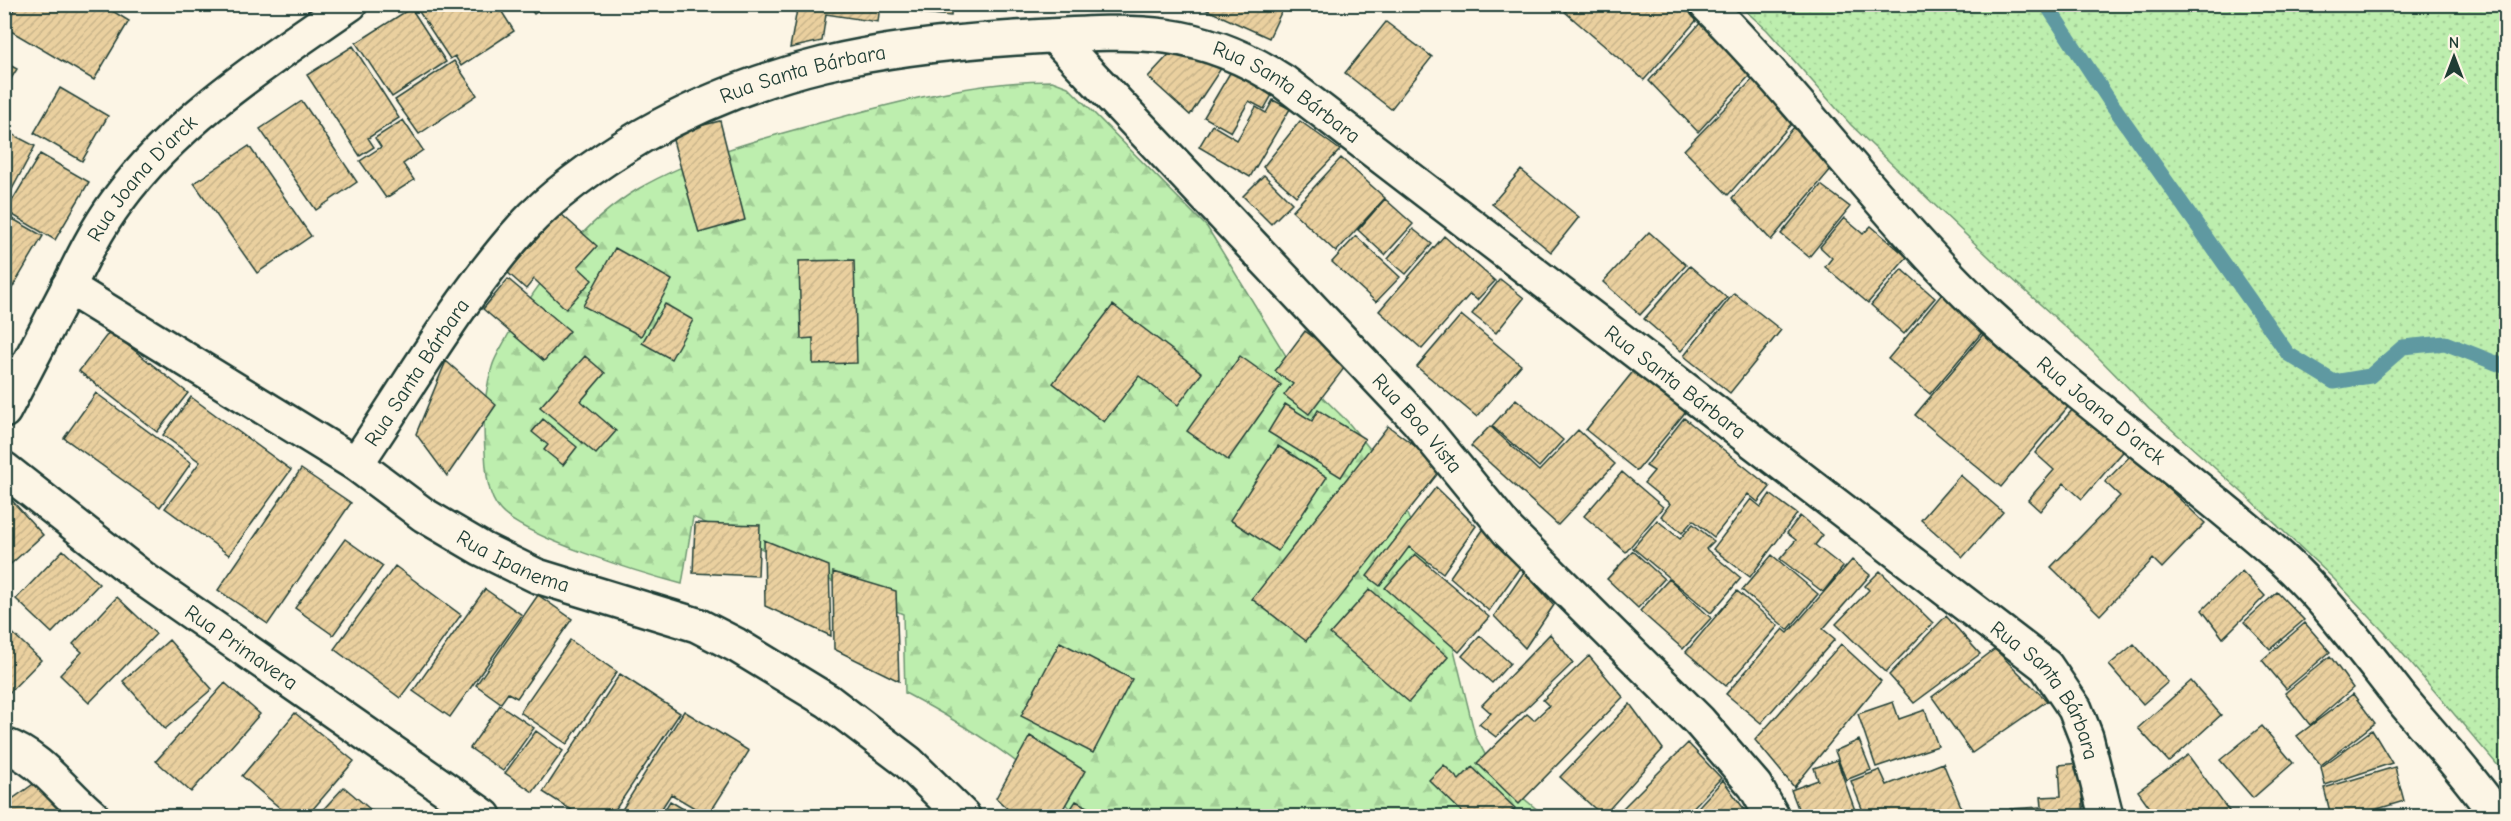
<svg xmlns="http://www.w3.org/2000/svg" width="2511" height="821" viewBox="0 0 2511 821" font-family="'Comic Neue',sans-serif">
<defs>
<pattern id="grass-dots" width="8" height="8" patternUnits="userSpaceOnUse" patternTransform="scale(1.5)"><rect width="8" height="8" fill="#bdeeae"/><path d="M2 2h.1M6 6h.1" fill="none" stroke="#a2cd96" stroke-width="1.8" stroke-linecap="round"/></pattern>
<pattern id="forest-firs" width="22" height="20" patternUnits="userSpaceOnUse" patternTransform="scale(1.5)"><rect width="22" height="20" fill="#bdeeae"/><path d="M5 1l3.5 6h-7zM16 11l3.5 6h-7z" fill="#a2cd96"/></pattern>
<pattern id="building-hatch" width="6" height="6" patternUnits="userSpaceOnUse" patternTransform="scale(1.5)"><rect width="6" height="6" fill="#ead09f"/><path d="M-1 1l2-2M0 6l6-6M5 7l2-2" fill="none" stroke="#c8b48a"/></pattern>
</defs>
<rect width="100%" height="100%" fill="#fcf5e5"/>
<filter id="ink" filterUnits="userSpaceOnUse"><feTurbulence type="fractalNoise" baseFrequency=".0167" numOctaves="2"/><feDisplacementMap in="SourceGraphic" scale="12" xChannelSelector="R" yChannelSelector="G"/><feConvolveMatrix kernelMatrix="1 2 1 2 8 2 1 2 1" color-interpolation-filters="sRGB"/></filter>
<g filter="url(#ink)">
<path fill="url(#grass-dots)" stroke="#6e9671" stroke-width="1.5" d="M1739 5H2506V775L2385 633 2334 579 2246 496 2149 409 2093 352 2010 277 1851 125 1767 30Z"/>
<path fill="url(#forest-firs)" stroke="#6e9671" stroke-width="1.5" d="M1052 81 1068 87 1207 227 1294 369 1347 421 1375 455 1404 507 1440 593 1475 735 1488 760 1511 788 1545 816H1077C1029 764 967 726 905 693L903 614 693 517 682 584C644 574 523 537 500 510 487 495 486 471 485 452 483 425 484 393 492 367 495 356 503 345 508 335 538 280 583 222 638 189 695 156 760 139 823 122 897 102 975 81 1052 81Z"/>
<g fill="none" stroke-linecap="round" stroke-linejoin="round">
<path stroke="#5f99a1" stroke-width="15" d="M2046 4 2109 100 2288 354 2334 382 2370 376 2403 347 2445 343 2506 367"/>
</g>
<path fill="url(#building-hatch)" stroke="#1f3d34" stroke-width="1.5" d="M17 4H101L129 21 94 80 4 27Z
M414 4H497L514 31 461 66 455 56 450 59Z
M527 4H549L534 14Z
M798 4H880L878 22 826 14 822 41 790 48Z
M923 4H952L951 16 922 13Z
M1194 4H1285L1269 38Z
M1571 4H1692L1702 14 1644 80 1565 12Z
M411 8 446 62 392 97 356 43Z
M1702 21 1751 74 1698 132 1649 81Z
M1386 22 1432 57 1391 109 1345 73Z
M353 46 399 118 368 138 374 147 360 156 307 75Z
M1175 48 1224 64 1190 115 1148 77Z
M454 61 477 95 419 134 395 100Z
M4 62 17 69 4 90Z
M1231 71 1272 95 1264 109 1249 101 1231 132 1204 117Z
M1753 79 1793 122 1728 195 1684 150Z
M60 88 108 116 82 161 34 133Z
M1273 100 1290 109 1250 177 1199 147 1212 125 1237 140 1256 107 1266 113Z
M302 101 357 182 316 210 260 129Z
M403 120 423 150 403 164 414 180 386 198 360 161 381 147 375 138Z
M720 121 745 220 699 233 671 133Z
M1300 121 1340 150 1296 196 1263 167Z
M1796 125 1832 168 1771 240 1732 198Z
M4 130 35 146 9 195 4 192Z
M249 146 311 236 257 273 194 183Z
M40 154 89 182 55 240 6 211Z
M1341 158 1385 198 1336 252 1292 211Z
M1521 170 1579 217 1551 252 1492 204Z
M1264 175 1292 203 1271 224 1243 196Z
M1821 185 1850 207 1809 257 1781 234Z
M1385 199 1413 224 1385 255 1358 230Z
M560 213 597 246 578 267 592 280 566 309 534 279 526 289 507 272Z
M4 214 43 236 8 295 4 293Z
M1844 218 1863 234 1871 226 1907 257 1868 303 1825 267 1832 258 1820 247Z
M1413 229 1432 244 1406 274 1388 259Z
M1649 232 1686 265 1640 315 1603 282Z
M1356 236 1400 277 1376 302 1332 262Z
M1444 236 1495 281 1477 300 1470 294 1422 349 1379 311Z
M615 248 672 280 641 336 583 306Z
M854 260 857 363 813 364V338L801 339 799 261Z
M1690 266 1727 298 1681 351 1644 319Z
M1902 269 1935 298 1904 334 1871 305Z
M508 279 570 331 544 361 483 309Z
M1500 279 1524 298 1496 333 1472 314Z
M1734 293 1781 330 1730 393 1684 356Z
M1942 294 1984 330 1930 394 1888 359Z
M665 304 693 320 671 359 642 343Z
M1113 305 1202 373 1178 405 1139 376 1104 422 1053 383Z
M1461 315 1521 365 1477 417 1417 367Z
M110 331 188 393 157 432 79 371Z
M1305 331 1348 363 1309 414 1284 395 1293 384 1275 371Z
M1986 331 2072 402 2001 487 1915 415Z
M585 356 605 373 581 401 616 431 596 454 540 407Z
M1240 356 1281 385 1228 460 1187 431Z
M446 361 496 405 447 476 416 434Z
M1635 369 1687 410 1637 471 1586 430Z
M96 393 191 463 160 507 64 438Z
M191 397 291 470 229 555 165 508 200 462 163 435Z
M1516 399 1563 440 1539 467 1492 426Z
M2079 402 2129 445 2082 499 2064 483 2040 511 2028 500 2054 470 2035 453Z
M1285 404 1312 421 1318 410 1365 439 1341 477 1268 432Z
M1684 418 1770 487 1758 502 1748 494 1714 537 1693 520 1682 533 1661 516 1670 504 1644 483 1654 471 1646 466Z
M543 419 577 447 563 465 544 450 548 445 532 432Z
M1388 426 1443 467 1306 641 1252 599Z
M1490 426 1539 471 1578 430 1615 464 1558 525 1471 446Z
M1278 446 1327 477 1278 551 1230 520Z
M2132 454 2205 523 2162 568 2153 559 2100 615 2051 567 2120 496 2105 482Z
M301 469 351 503 268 624 218 590Z
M1622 472 1663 507 1626 552 1584 516Z
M1960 475 2003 512 1963 557 1921 520Z
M1436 487 1476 526 1443 573 1409 547 1380 586 1367 576Z
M6 494 43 535 4 570V495Z
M1770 494 1797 514 1750 577 1713 549 1751 499 1761 507Z
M1800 516 1823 535 1815 545 1843 567 1823 592 1780 559 1796 540 1787 533Z
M1657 520 1680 539 1693 524 1714 541 1706 549 1741 578 1711 613 1633 548Z
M695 523 760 525 758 576 693 573Z
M1485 527 1522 565 1489 611 1450 577Z
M345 539 383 566 333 635 295 608Z
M764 540 829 566 831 636 765 606Z
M63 550 99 584 52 633 16 599Z
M1633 551 1664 579 1638 608 1607 579Z
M1415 554 1489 617 1459 652 1385 588Z
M1772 555 1818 594 1788 630 1742 590Z
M1852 560 1870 575 1823 629 1835 639 1761 723 1726 694 1783 629 1788 633Z
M395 566 461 615 400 698 334 649Z
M1880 571 1933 623 1886 672 1836 624 1869 590 1865 586Z
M2242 571 2265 596 2223 638 2202 610Z
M833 572 896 591 899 681 834 649Z
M1524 572 1554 605 1525 648 1494 616Z
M1669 579 1711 618 1683 649 1640 611Z
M485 589 522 615 450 717 413 691Z
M1370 589 1448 657 1409 702 1330 634Z
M1737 591 1778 626 1726 686 1686 652Z
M2277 592 2304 620 2270 649 2244 622Z
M538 595 572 619 517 698 508 693 501 703 476 685Z
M117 597 156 634 89 703 60 675 82 652 73 644Z
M1946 616 1980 654 1914 703 1889 675Z
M2305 623 2330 652 2286 689 2262 660Z
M4 625 41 660 4 698Z
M1550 634 1573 663 1496 737 1479 724 1491 713 1482 705Z
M1480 636 1510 663 1492 683 1462 656Z
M169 640 212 689 165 729 123 681Z
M570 640 617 672 567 744 520 712Z
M1060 642 1132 679 1093 753 1021 716Z
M1841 644 1881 681 1794 787 1755 740Z
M2134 644 2168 682 2143 704 2109 665Z
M1995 649 2047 701 1972 753 1932 697Z
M1589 656 1623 697 1519 804 1477 763 1527 714 1534 720 1549 706 1543 700Z
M2330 656 2353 688 2310 725 2285 693Z
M620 674 680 713 611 816H581L543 792Z
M2191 681 2221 715 2169 762 2138 728Z
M225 683 260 714 191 792 156 761Z
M2353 694 2375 723 2321 765 2297 736Z
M1893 702 1899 719 1925 710 1938 746 1876 767 1858 714Z
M1630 704 1663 749 1603 816 1560 777Z
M500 705 534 728 503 771 470 748Z
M684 711 749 751 708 816 671 794 657 816H618Z
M295 713 354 761 307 816H285L287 814 242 776Z
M2262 726 2293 763 2253 798 2220 760Z
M2372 730 2392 763 2325 785 2321 767Z
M536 731 563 751 533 792 505 773Z
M1030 736 1085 771 1059 816H1015L996 798Z
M1859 740 1871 770 1846 780 1835 751Z
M1688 743 1721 778 1685 816H1615Z
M2188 755 2229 811 2221 816H2156L2138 791Z
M1837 760 1857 816H1801L1791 790 1818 780 1814 768Z
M1943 763 1965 816H1865L1851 781 1880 770 1887 785Z
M2079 763 2084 816H2043L2041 797 2061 796 2059 765Z
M1444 765 1459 780 1472 767 1515 808 1507 816H1466L1429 780Z
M2395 767 2404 801 2354 816H2331L2324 788Z
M39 780 65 816H4V805Z
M1723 780 1747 813 1744 816H1690Z
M344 787 378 816H317Z
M670 801 695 816H661Z
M1076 801 1103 816H1066Z
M2040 807 2041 816H2010V809Z"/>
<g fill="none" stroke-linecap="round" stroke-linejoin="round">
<defs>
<g id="street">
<path id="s1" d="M1706 4C1802 100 1881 211 1978 305 2074 396 2183 471 2281 558 2326 599 2362 649 2400 697 2433 737 2468 774 2497 816"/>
<path id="s2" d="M1054 36 1418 421 1508 531 1699 721 1755 786 1772 816"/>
<path id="s3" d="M68 287 356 464 424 515 482 549 537 576 697 625 736 645 828 701 908 762 963 816"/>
<path id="s4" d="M4 411C25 371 46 331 67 290 82 259 97 228 118 200 178 118 268 61 350 4"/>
<path id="s5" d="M356 464C410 385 459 298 523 227 557 190 600 161 642 136 765 66 878 47 1016 38 1122 32 1191 21 1284 82L2046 666 2075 709 2086 737 2106 816"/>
<path id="s6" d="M4 469 145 580 484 816"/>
<path d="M4 745C40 757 64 793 92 816"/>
</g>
</defs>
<use href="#street" stroke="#1f3d34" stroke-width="38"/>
<use href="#street" stroke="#fcf5e5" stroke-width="33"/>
</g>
</g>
<g text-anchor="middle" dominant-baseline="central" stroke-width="4.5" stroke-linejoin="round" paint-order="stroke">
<g font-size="21" fill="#1f3d34" stroke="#fcf5e5">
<text stroke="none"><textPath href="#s5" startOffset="614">Rua Santa Bárbara</textPath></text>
<text stroke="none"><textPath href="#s5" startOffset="1116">Rua Santa Bárbara</textPath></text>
<text stroke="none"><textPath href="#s4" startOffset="272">Rua Joana D'arck</textPath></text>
<text stroke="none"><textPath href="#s5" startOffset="110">Rua Santa Bárbara</textPath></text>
<text stroke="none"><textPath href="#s5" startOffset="1602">Rua Santa Bárbara</textPath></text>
<text stroke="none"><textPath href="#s1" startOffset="568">Rua Joana D'arck</textPath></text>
<text stroke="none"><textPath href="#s2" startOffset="531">Rua Boa Vista</textPath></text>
<text stroke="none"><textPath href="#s3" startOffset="524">Rua Ipanema</textPath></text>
<text stroke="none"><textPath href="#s6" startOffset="297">Rua Primavera</textPath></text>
<text stroke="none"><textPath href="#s5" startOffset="2088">Rua Santa Bárbara</textPath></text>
</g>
</g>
<rect width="2511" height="821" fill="none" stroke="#fcf5e5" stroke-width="24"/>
<rect x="12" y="12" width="2487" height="797" fill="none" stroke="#1f3d34" stroke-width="2" filter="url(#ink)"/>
<g transform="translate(2454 57)" stroke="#fcf5e5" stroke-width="4.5" paint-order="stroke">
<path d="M0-4.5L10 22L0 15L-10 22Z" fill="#1f3d34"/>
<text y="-9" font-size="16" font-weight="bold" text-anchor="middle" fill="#1f3d34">N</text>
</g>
</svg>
